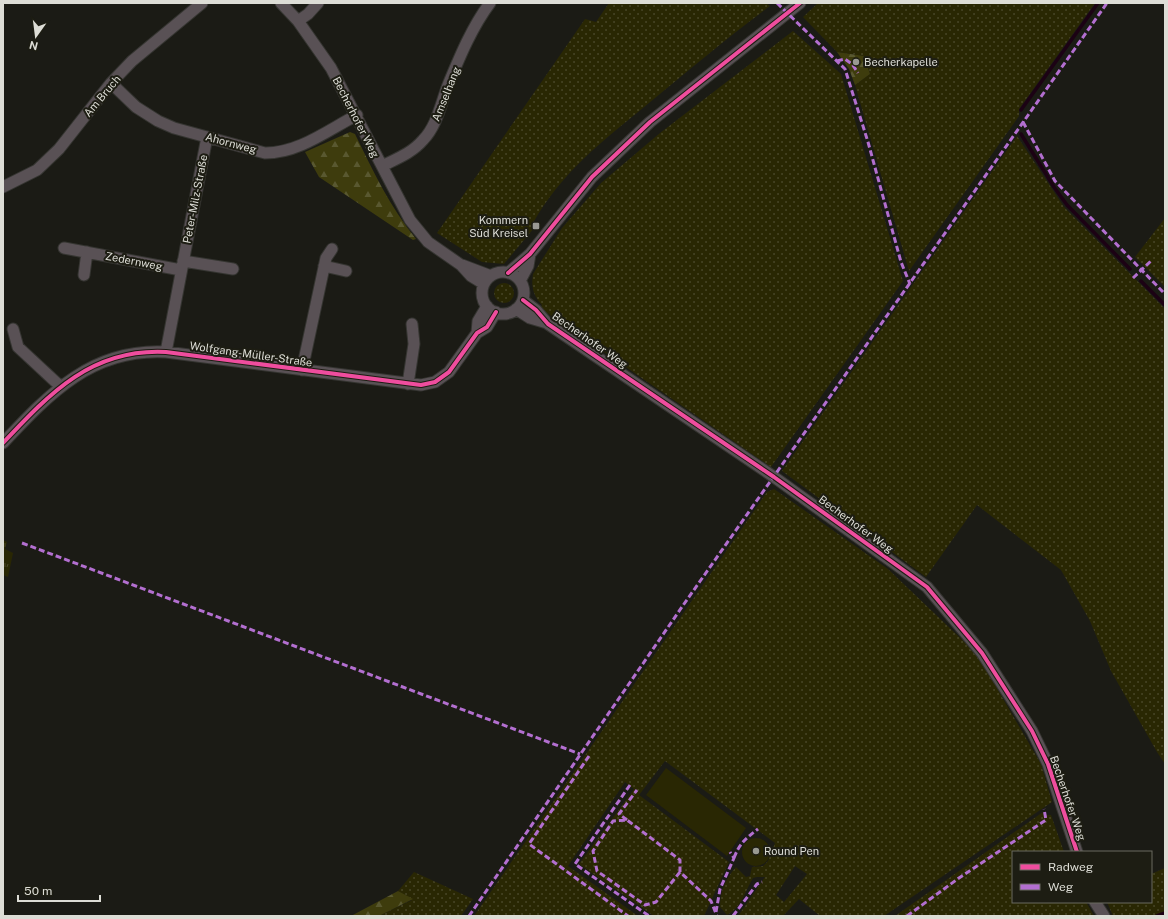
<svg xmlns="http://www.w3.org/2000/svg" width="1168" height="919" viewBox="0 0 1168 919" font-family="'Public Sans',sans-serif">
<defs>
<pattern id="grass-dots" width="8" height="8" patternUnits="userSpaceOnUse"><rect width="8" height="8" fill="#292703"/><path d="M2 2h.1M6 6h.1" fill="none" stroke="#484627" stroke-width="1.8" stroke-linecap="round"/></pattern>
<pattern id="forest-firs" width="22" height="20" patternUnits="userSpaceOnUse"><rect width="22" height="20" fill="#3e3c0d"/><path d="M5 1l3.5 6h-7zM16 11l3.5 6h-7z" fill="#595830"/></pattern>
<pattern id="park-tufts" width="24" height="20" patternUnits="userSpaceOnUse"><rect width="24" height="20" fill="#292703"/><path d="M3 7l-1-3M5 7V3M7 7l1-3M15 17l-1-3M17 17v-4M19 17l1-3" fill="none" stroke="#484627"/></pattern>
</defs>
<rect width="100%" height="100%" fill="#1b1b15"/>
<path fill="url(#grass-dots)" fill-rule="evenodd" d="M609 3H766L770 6C728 37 689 70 649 103 604 140 561 172 532 225L534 228 504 264 482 262 437 233 585 19 596 22Z
M818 3H1095L1019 109V116L909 271 855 85 870 74 864 56 837 52 803 17Z
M793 31 841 74 903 281 771 467 540 308 542 305C533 295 531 287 533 274L562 228 601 183 660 133Z
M1017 136 1064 207 1165 309V764L1157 752 1111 671 1090 621 1061 570 977 505 926 577 782 471Z
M1165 218V287L1135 257Z
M494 293a10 10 0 1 1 20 0a10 10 0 1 1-20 0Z
M774 489 888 569 977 654 1041 764 1052 802 884 916H820L799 899 783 916H738L765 877H757L753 878C745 891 742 907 727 915L720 907C720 891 726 878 736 867L746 877 750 876 752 867 763 866 768 861 775 843 665 761 639 795 729 862 704 916H654L579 864 634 789 625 782 568 866 638 916H474L767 492ZM795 866 807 874 784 902 776 895Z
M1043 812 1046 815H1051L1064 852H1013V902H1086L1094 916H895Z
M1165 868V916H1113L1107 902H1151V874Z
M414 872 473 899 461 916H379L412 900 398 891Z"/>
<path fill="url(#forest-firs)" d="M837 52 864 56 870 74 855 85 849 69Z
M350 132 355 134C373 171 390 207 416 239L413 240 319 177 305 152Z
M398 891 413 899 379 916H351Z"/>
<path fill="url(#park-tufts)" d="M3 540 7 542 5 549 13 553 8 577 3 575Z"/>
<path fill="#292703" d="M666 768 746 828 727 856 646 795Z
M742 852a14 14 0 1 1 28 0a14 14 0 1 1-28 0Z"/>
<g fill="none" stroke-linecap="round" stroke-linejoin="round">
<path stroke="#1c0214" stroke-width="3.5" d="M1021 110 1098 3
M1021 134 1054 187 1067 205 1130 269
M1141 281 1165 305
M1157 916 1165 913"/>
<defs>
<path id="minor" d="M281 3 298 21 331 68 410 220 428 242 461 265 471 276 484 284
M298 21 308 14 318 3
M111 83 136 107 158 121 174 128 265 153C299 153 328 130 357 115
M382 166C396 159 412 153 423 140 437 126 441 103 448 85 460 56 472 27 490 3
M3 187 37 170 59 149 111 83 132 61 202 3
M64 248 181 270
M183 261 233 269
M462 265 491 276
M324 266 346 271
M482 293a21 21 0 1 1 42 0a21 21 0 1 1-42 0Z
M508 273 530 254 592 177 650 122 800 3
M84 275 87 252
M520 281 528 266 530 254
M523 300 536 310 548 324 774 477 927 587 982 653 1032 731 1048 764 1077 852
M516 309 530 318 547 323
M13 329 18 347 60 386
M477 333 478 321 487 306
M166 352 207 137
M302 370 326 258 332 249
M408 384 414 344 412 324
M3 443C50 393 92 348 166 352L421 385 435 382 449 372 477 333 487 327 496 312
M1095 902 1104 916"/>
</defs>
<use href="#minor" stroke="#353531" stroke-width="13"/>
<use href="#minor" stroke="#595155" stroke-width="11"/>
<path stroke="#b36fd0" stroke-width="3" stroke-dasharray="6 3" stroke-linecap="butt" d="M777 3 845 69 868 142 901 262 910 284
M837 61 845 59 852 64 858 73
M1023 122 1055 181 1165 294
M1133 278 1151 261
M22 543 580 754
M589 756 529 844 628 916
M630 785 575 864 649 916
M627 820 619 814 637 790
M734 858C739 844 746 838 758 829
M680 872 656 902 645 905 597 871 593 851 613 821 627 820 680 860V872L711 901 717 916
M716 912 720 889 734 858 730 852
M469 916 684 604 1107 3
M733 916 757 884 762 882
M907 916 959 878 1046 820 1044 809"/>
<defs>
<path id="cycleway" d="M508 273 530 254 592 177 650 122 800 3
M523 300 536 310 548 324 774 477 927 587 982 653 1032 731 1048 764 1077 852
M3 443C50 393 92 348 166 352L421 385 435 382 449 372 477 333 487 327 496 312"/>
</defs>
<use href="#cycleway" stroke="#1d1d13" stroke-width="6"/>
<use href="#cycleway" stroke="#ef4d9e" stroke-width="4"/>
</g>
<g fill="#999992" stroke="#1d1d13" stroke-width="1.5">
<circle cx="856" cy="62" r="4"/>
<rect x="532" y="222" width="8" height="8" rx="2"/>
<circle cx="756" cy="851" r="4"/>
</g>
<g text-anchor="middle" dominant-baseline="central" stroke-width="4" stroke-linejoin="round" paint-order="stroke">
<g font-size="11" fill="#ddddd6" stroke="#1d1d13" text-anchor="start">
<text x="864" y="62">Becherkapelle</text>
<text x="528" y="220" text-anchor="end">Kommern<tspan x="528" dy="13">Süd Kreisel</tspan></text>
<text x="764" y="851">Round Pen</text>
</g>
<g font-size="11" fill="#ddddd6" stroke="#1d1d13">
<text transform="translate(446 94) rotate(-68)">Amselhang</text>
<text transform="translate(102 96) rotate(-50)">Am Bruch</text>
<text transform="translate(356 117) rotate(63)">Becherhofer Weg</text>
<text transform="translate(231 143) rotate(15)">Ahornweg</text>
<text transform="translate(195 199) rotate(-79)">Peter-Milz-Straße</text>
<text transform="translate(134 261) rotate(11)">Zedernweg</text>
<text transform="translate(590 340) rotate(35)">Becherhofer Weg</text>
<text transform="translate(251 354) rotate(8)">Wolfgang-Müller-Straße</text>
<text transform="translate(856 524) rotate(36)">Becherhofer Weg</text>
<text transform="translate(1068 798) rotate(71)">Becherhofer Weg</text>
</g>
</g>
<rect width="1168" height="919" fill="none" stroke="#ddddd6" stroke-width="8"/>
<rect x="1012" y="851" width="140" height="52" fill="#1d1d13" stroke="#6a6a61"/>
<rect x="1020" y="864" width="20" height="6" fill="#ef4d9e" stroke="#6a6a61"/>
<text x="1048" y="871" font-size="12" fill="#ddddd6">Radweg</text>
<rect x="1020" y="884" width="20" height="6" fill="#b36fd0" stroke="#6a6a61"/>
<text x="1048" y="891" font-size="12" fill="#ddddd6">Weg</text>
<g transform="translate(36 36) rotate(194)" stroke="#1d1d13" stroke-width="3" paint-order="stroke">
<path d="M0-3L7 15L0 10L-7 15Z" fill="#ddddd6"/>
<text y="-6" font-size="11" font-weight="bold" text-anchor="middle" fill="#ddddd6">N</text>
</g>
<path d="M18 895v6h82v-6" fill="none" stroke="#ddddd6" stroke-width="2"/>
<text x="24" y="895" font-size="12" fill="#ddddd6" stroke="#1d1d13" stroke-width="3" paint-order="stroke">50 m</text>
</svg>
